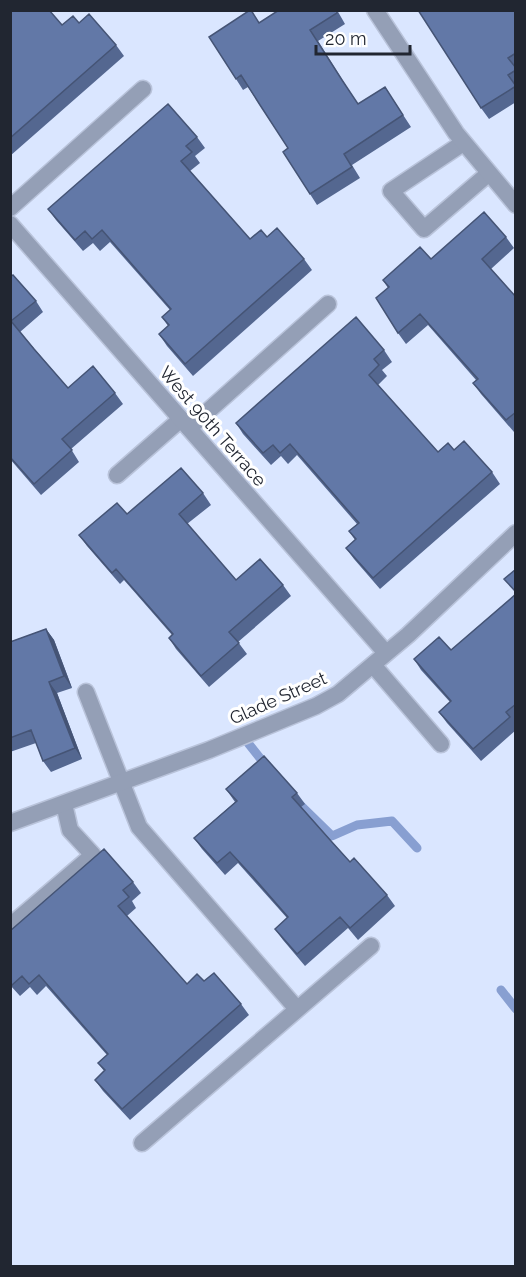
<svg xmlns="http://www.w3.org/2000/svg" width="526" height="1277" viewBox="0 0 526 1277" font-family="Raleway,sans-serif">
<rect width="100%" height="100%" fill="#dae6ff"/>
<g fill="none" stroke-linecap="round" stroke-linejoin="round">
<path stroke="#889fd1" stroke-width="9" d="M248 743 267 767
M293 798 332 836 357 825 392 821 417 848
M501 990 516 1009"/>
<defs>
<path id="service" d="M463 143 391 191 424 229 488 174
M10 208 143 89
M189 428 328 304
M117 475 181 419
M373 665 441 744
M86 692 139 827 297 1009
M10 926 93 855 70 830 64 804
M142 1143 371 946"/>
<path id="minor" d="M375 10 456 133 516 205
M10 224 386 653
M10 823 209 750 316 706 338 694 408 635 516 533"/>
</defs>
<use href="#service" stroke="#b9c3da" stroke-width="19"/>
<use href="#minor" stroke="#b9c3da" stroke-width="19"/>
<use href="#service" stroke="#949fb6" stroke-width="16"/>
<use href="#minor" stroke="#949fb6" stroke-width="16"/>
</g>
<path fill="#546790" d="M10 10 62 25 79 23 116 45 124 56 10 156Z
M279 10H337L345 24 318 41 350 92 358 104 392 98 411 127 352 165 360 178 317 205 310 194 288 148 248 87 243 90 236 79 260 23Z
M516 10V102L489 119 481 108Z
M197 137 205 148 195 156 200 163 190 171 250 239 267 237 304 259 312 270 193 376 167 346 159 334 168 326 162 317 170 310 110 242 100 251 93 243 83 251 56 220 48 209Z
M506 237 514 248 491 269 516 297V430L514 432 481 394 473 383 476 380 428 325 406 344 398 333 388 288 383 280 431 259Z
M10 277 36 301 43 312 20 332 68 388 115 393 123 404 71 449 79 462 41 495 10 459Z
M384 350 392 362 382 370 387 376 378 385 438 452 454 450 492 472 500 484 380 589 354 559 346 548 355 540 349 531 357 524 297 455 288 464 281 456 271 465 243 434 236 423Z
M203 493 211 505 187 524 236 580 283 585 291 596 238 642 247 654 209 687 176 649 169 638 172 635 124 580 120 584 87 546 79 535 127 514Z
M516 594V722L515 723 516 724V730L481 761 447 723 439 712 450 702 421 670 414 659 451 650Z
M46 629 54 640 72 688 57 693 82 759 51 772 43 761 36 743 10 752V642Z
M226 789 297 793 305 804 301 807 350 862 387 895 395 906 358 940 348 928 305 966 283 940 275 929 287 918 238 863 225 875 202 849 194 838 235 802Z
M133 882 141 893 132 901 136 908 127 916 187 984 204 981 241 1004 249 1015 130 1120 103 1091 95 1080 104 1071 98 1063 107 1055 46 986 37 995 30 987 20 996 10 985V931Z"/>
<path fill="#455475" d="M46 629 54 640 72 688 64 676Z
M49 682 57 693 82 759 75 748Z"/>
<path fill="#6278a7" stroke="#455475" stroke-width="1.5" d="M10 10H49L62 25 73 16 79 23 89 14 116 45 10 138Z
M250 10H251L259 23 279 10H336L337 13 310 30 342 80 358 104 385 87 403 115 344 154 352 167 310 194 283 152 288 148 260 105 241 75 236 79 209 37Z
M418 10H516V53L508 58 516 68V70L508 75 516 86 481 108Z
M168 104 197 137 186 146 192 152 181 161 250 239 261 230 267 237 277 228 304 259 185 364 159 334 169 325 162 317 171 309 102 230 92 239 85 231 75 240 48 209Z
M484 212 506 237 482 259 516 297V412L506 420 473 383 478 379 420 314 398 333 376 298 389 287 383 280 420 247 431 259Z
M13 275 36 301 11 321 34 349 68 388 93 366 115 393 62 439 72 450 34 484 10 457V277Z
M356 317 384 350 374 359 379 365 369 375 438 452 448 443 454 450 464 441 492 472 373 578 346 548 356 539 349 531 359 523 290 444 280 453 273 445 263 453 236 423Z
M181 468 203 493 179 514 236 580 260 559 283 585 229 632 239 643 201 676 169 638 173 634 116 569 112 573 79 535 117 503 127 514Z
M516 569V592L504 579Z
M516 594V704L506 712 510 717 473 749 439 712 451 701 414 659 439 637 451 650Z
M46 629 64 676 49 682 75 748 43 761 31 730 10 738V642Z
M264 756 297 793 292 797 331 841 350 862 354 858 387 895 350 928 340 917 297 954 275 929 288 917 254 878 230 852 217 863 194 838 237 801 226 789Z
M104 849 133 882 123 890 129 897 118 906 187 984 197 974 204 981 214 973 241 1004 122 1109 95 1080 105 1070 98 1063 108 1054 39 975 29 984 22 976 12 985 10 983V931Z"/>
<g text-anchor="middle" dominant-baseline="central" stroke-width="6" stroke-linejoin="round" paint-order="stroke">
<g font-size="18" fill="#212631" stroke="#fff">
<text transform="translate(213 426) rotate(49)">West 90th Terrace</text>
<text transform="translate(278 698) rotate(-24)">Glade Street</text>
</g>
</g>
<rect width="526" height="1277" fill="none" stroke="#212631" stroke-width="24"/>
<path d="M316 45v9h94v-9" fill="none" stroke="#212631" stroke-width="3"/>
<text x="325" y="45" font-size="18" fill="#212631" stroke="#ffffff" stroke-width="4.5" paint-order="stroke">20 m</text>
</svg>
